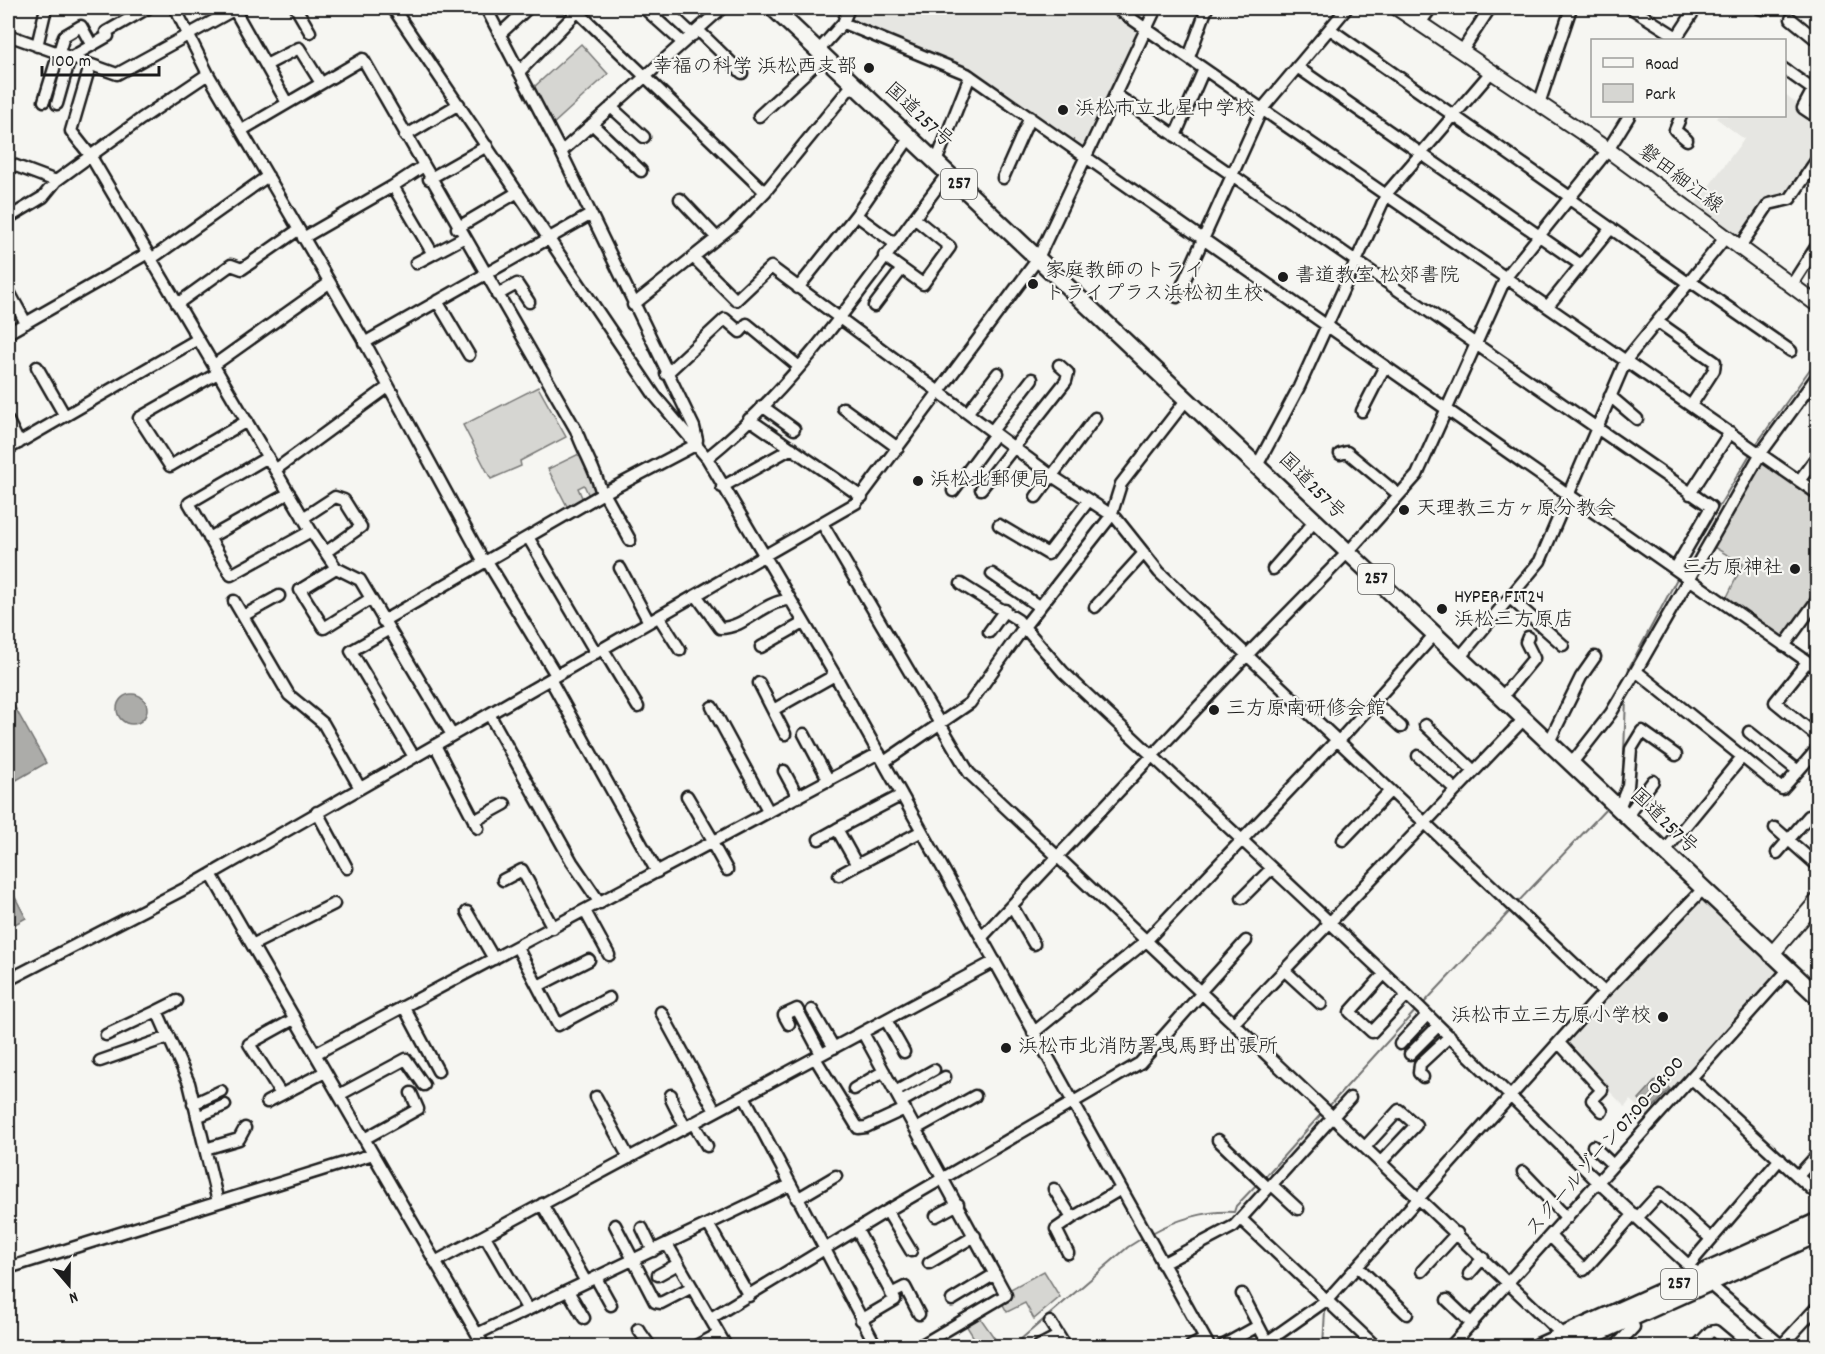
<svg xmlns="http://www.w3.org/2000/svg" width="1825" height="1354" viewBox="0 0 1825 1354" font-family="Dekko,'Klee One',sans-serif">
<rect width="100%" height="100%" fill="#f6f6f2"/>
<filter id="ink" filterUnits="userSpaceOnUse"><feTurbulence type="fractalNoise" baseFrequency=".0167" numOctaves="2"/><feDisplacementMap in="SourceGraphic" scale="12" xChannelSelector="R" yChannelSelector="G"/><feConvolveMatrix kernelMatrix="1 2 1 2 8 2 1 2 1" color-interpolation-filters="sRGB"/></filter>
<g filter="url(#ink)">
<path fill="#e6e6e2" d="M855 8H1111L1139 29 1082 148 969 72 850 21Z
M1785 94 1817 119V147L1788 193 1764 198 1738 237 1694 206 1744 139 1716 118 1718 116H1784Z
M1702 894 1782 970 1651 1120 1630 1100 1625 1107 1563 1044Z"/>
<path fill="#d6d6d2" stroke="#797977" stroke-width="1.5" d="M581 44 608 74 552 125 533 88Z
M538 387 566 437 520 461 521 466 491 479 463 425Z
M581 453 599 493 590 498 584 485 578 488 584 502 569 510 548 469Z
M1762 460 1817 499V595L1783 641 1726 599 1743 564 1712 546Z
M1044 1271 1060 1297 1034 1319 1025 1303 1007 1312 1001 1301 1007 1291Z
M979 1316 1000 1346H979L966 1325Z"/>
<path fill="#acaca9" stroke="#727271" stroke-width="1.5" d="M117 709a15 15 0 1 1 30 0a15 15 0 1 1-30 0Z
M8 695 46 763 8 785Z
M8 884 26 918 8 928Z
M1658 1078 1670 1089 1651 1110 1639 1099Z"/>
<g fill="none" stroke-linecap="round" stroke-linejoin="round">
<path stroke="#727271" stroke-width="2" d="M1755 446 1818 358
M1681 570 1752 451
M1627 676 1629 668 1679 575
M1623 781 1626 697
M1516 904 1609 806
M1422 1005 1512 909
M1328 1107 1417 1009
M1264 1178 1322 1113
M1152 1233C1175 1220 1207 1210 1234 1212L1236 1206 1257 1184
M1013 1346 1128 1247 1144 1237
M1323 1346 1325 1310"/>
<defs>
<path id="minor" d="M175 8 208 74 364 341 484 562
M296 8 310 32
M393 8 655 396 707 458 835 675 1209 1346
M486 8 561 152 694 427 697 440
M574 8 765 192
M664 8 693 35
M1116 8 1818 494
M1631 8 1677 37
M1759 8 1762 9
M234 9 287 103
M645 9 683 43
M1791 19 1818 41
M843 23 967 74 1818 669
M1420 23 1431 8
M1330 29 1570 197
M698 30 742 73
M500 34 528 8
M8 35 117 74 237 8
M1675 40 1696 8
M37 46 46 8
M819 50 843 23 849 8
M1462 51 1490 8
M1189 57 1207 8
M266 65 299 48 321 83
M90 66 71 131 90 155 311 531 336 568 360 580 452 735
M1297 67 1581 265
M1784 69 1812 89
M519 72 578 11
M1818 80 1803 108 1818 118
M1115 94 1711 507 1675 569
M44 101 64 36 81 26 91 44
M57 104 70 58 108 36 106 32 148 8
M1539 104 1571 8
M611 107 644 137
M759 116 824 56
M1681 116 1675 130 1687 140
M592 124 641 171
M242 130 363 59 576 430C584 453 596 470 602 494
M405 136 459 104
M1175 136 1204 69
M561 152 722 8
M936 162 970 76
M8 163 56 181 141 119 208 74
M422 167 393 186 433 254 463 238
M1003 178 1030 117
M429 179 487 146
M1568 198 1688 283
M680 199 717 238
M856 215 894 243
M8 218 43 197 56 181
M457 228 518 192
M303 238 393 186
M1739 248 1769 204 1790 199 1818 158
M884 256 923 284 950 247 914 218
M694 258 736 300 771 267 1052 476 1116 518 1159 572 1604 992
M151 259 268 176
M416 263 433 254
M1690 281 1791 351
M1791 286 1818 244
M798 288 856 215 910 137
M8 290 26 323
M497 295 517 284 529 302
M1177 297 1262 109 1347 8
M437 301 469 355
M177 304 231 265 242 269 298 230
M633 305 732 226 765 192 853 84
M874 306 902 269
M1548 306 1611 228
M1658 322 1715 362 1714 370 1692 404
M8 333 148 253
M364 343 590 215
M214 365 329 283
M37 367 65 416
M218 373 139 418 170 466 247 421
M666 374 725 319 740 332 747 324 798 366
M1610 396 1637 419
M762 406 794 429
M843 408 898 448
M1362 411 1385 366
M968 412 998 373
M749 419 862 497
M8 421 19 443
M992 431 1032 379
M8 449 198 339
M1340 454 1347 452 1399 495
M268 457 189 503 231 575 311 531
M707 458C804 380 873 271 948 173
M1258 464 1299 387 1387 193 1492 71
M275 470 388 387
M1799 481 1818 455
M722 487 792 448
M981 489 1066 381 1068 373 1059 365
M953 491 995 434
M604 493 630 540
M1690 494 1730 432
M1036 497 1095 418
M303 518 335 497 344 500 361 527 326 552
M822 523 969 773 1566 1338
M999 525 1048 554 1089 500
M528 537 596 653
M209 538 289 493
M487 561 556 675
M336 568 300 590 324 628 370 599
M620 568 649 622
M1273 569 1315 521
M992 574 1040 607
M961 584 1018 620 1063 672 1407 995 1599 1183 1699 1275
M696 595 720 628C746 628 763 601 789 600
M1510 598 1563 645
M234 601 289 695 323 723 360 788
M1095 607 1144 553
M243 616 279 596
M659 617 680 650
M383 621 602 494 697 444
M388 630 351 651 414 757
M989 632 1005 610
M1784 646 1818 599
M761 647 803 623
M603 649 638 707
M1460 657 1540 561 1626 360 1725 238
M1807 662 1775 702 1818 737
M550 679 657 872
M759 683 785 734
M1502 697 1534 658 1526 642 1528 637
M1374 702 1401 727
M712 707 769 812
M773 710 835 675
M489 714 572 862 600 903
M1425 725 1474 771
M1749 732 1798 771 1782 789 1636 671 1761 453 1818 375
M804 734 829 781
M1549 742 1581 677 1595 657
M1337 743 1435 634
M435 745 478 828
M1418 756 1456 790
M884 762 970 703 1024 627 1111 516 1121 484 1187 399
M1572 763 1611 713 1636 671
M784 771 798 797
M1798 771 1818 748
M902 795 837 829 857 865 922 831
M687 796 714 842
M1619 808 1628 786 1631 749 1642 731 1676 755
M317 812 347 868
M1627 816 1653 781
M474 821 505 804
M1775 828 1818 866
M819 839 837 829
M1343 840 1390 791
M712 843 727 870
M1664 852 1742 757
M1777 853 1809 816
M211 874 484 1346
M839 875 857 865
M503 880 522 870 553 928
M1242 898 1271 869
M1012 906 1034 944
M585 911 609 955
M467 912 494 959
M981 938 1246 656 1348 552 1417 475 1506 277 1608 150 1629 116
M252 945 334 904
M517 947 558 1025 609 998
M1284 970 1321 1004
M1384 974 1350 1012 1372 1032 1407 995
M8 980 192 885 856 503 1037 260 1156 8
M538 986 589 960
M1200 992 1246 941
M177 1001 157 1011 189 1083 218 1202
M404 1007 438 1071
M812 1010 834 1048
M661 1012 715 1111
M886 1020 904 1052
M1234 1023 1524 719
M789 1024 784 1015 797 1009 821 1054
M863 1033 1006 1295 920 1346
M1033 1033 1145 942 1336 741
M106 1035 157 1011
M1559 1043 1602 1090 1592 1100 1602 1111
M1400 1044 1427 1015
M315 1054 879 753
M1410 1054 1438 1026
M815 1058 858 1128 866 1127 905 1109
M100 1061 169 1037
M1423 1077 1419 1073 1420 1064 1450 1036
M1691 1078 1818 1195
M854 1089 884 1071
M895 1092 934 1070
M281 1094 249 1044 294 1019
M339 1095 406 1059 424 1085
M671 1095V1099L685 1127
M744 1096 876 1346
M596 1097 629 1158
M267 1102 325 1072
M901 1102 945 1077
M193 1104 221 1091
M197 1117 225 1105
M693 1123 707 1146
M916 1129 975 1096
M364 1139 418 1109 411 1093
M1218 1140 1268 1188
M1593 1146 1613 1165
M1365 1147 1399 1110 1416 1125 1381 1162
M205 1149 239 1139 245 1128
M1523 1172 1567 1218
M1798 1176 1818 1154
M1272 1185 1298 1209
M1054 1189 1072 1218 1121 1189
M797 1199 836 1176
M542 1204 586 1282
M887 1211 911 1251
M936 1216 958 1204
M1638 1217 1660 1193 1710 1238
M1241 1219 1375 1346
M708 1224 749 1296
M615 1225 655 1302 661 1303 692 1287
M642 1228 653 1251
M857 1230 895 1300 861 1320
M485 1236 528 1310
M1551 1237 1584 1270 1634 1214
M667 1244 726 1346
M1068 1253 1056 1229 1072 1218
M435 1262 995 961
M929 1263 975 1236
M1162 1264 1234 1226 1350 1098
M1690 1264 1780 1159
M1358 1267 1407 1314
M8 1268 373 1154
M1422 1271 1457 1233
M1469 1274 1483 1258
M658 1275 678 1264
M596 1278 611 1305
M1708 1283 1782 1346
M568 1291 584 1318
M891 1294 905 1287 919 1314
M1242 1294 1269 1346
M952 1300 995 1274
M1447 1300 1472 1324
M711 1318 887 1211 1140 1063 1201 994
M1050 1322 1065 1346
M638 1329 650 1346
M477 1334 790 1185
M1267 1342 1328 1299 1604 992 1703 889
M696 1346 719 1334
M1039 1346 1058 1336
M1191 1346 1205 1339
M1222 1346 1258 1326
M1451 1346 1788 970
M1616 1346 1634 1327
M1697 1346 1710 1332 1715 1331 1733 1346
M1781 1346 1818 1306"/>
<path id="major" d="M1397 8 1608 150 1818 305
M1771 955 1818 900"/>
<path id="highway" d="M773 8 1818 997
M1539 1346 1818 1221
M1570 1346 1818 1234"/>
</defs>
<use href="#minor" stroke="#1c1c1c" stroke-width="15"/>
<use href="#major" stroke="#1c1c1c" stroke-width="18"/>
<use href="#highway" stroke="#1c1c1c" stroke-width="20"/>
<use href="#minor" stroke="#f6f6f2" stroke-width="10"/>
<use href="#major" stroke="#f6f6f2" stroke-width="14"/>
<use href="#highway" stroke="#f6f6f2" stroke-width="15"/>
</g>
</g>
<g fill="#1c1c1c" stroke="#f6f6f2" stroke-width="2">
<circle cx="869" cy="68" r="6"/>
<circle cx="1063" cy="110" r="6"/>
<circle cx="1283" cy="277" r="6"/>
<circle cx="1033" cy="284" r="6"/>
<circle cx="918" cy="481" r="6"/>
<circle cx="1404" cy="510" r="6"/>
<circle cx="1795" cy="569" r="6"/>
<circle cx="1442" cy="609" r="6"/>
<circle cx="1214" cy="710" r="6"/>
<circle cx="1663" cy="1017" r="6"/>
<circle cx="1006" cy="1048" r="6"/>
</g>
<g text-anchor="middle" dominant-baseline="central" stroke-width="4.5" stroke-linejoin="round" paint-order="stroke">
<g fill="#f6f6f2" stroke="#5d5d5c" stroke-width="1.5">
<rect x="941" y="169" width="36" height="30" rx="4.5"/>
<rect x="1358" y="564" width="36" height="30" rx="4.5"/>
<rect x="1661" y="1269" width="36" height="30" rx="4.5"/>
</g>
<g font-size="18" font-weight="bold" fill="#1c1c1c">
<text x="959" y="184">257</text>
<text x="1376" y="579">257</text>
<text x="1679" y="1284">257</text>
</g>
<g font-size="20" fill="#1c1c1c" stroke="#f6f6f2" text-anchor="start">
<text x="857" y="68" text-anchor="end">幸福の科学 浜松西支部</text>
<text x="1075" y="110">浜松市立北星中学校</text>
<text x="1045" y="272">家庭教師のトライ<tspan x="1045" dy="23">トライプラス浜松初生校</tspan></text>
<text x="1295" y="277">書道教室 松郊書院</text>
<text x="930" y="481">浜松北郵便局</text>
<text x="1416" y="510">天理教三方ヶ原分教会</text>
<text x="1783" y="569" text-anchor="end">三方原神社</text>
<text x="1454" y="598">HYPER FIT24<tspan x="1454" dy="23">浜松三方原店</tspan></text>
<text x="1226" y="710">三方原南研修会館</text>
<text x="1651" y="1017" text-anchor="end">浜松市立三方原小学校</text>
<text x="1018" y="1048">浜松市北消防署曳馬野出張所</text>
</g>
<g font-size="20" fill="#1c1c1c" stroke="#f6f6f2">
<text transform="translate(918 116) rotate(43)">国道257号</text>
<text transform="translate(1680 180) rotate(37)">磐田細江線</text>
<text transform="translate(1311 487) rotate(45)">国道257号</text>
<text transform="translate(1663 822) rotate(44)">国道257号</text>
<text transform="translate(1606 1147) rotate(-49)">スクールゾーン07:00-08:00</text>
</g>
</g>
<rect width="1825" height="1354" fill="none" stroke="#f6f6f2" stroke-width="30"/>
<rect x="15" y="15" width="1795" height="1324" fill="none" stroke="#1c1c1c" stroke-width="2" filter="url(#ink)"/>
<rect x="1591" y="39" width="195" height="78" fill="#f6f6f2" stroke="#9f9f9c" stroke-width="1.5"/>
<rect x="1603" y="58" width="30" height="9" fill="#f6f6f2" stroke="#9f9f9c" stroke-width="1.5"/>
<text x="1645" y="69" font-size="18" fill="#1c1c1c">Road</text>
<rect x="1603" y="84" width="30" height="18" fill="#d6d6d2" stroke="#9f9f9c" stroke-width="1.5"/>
<text x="1645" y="99" font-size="18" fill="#1c1c1c">Park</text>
<g transform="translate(69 1285) rotate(160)" stroke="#f6f6f2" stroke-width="4.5" paint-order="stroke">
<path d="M0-4.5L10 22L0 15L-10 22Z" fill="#1c1c1c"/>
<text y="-9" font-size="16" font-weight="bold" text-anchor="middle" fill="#1c1c1c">N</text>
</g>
<path d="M42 66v9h117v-9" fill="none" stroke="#1c1c1c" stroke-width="3"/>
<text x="51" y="66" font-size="18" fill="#1c1c1c" stroke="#f6f6f2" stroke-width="4.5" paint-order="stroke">100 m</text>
</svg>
